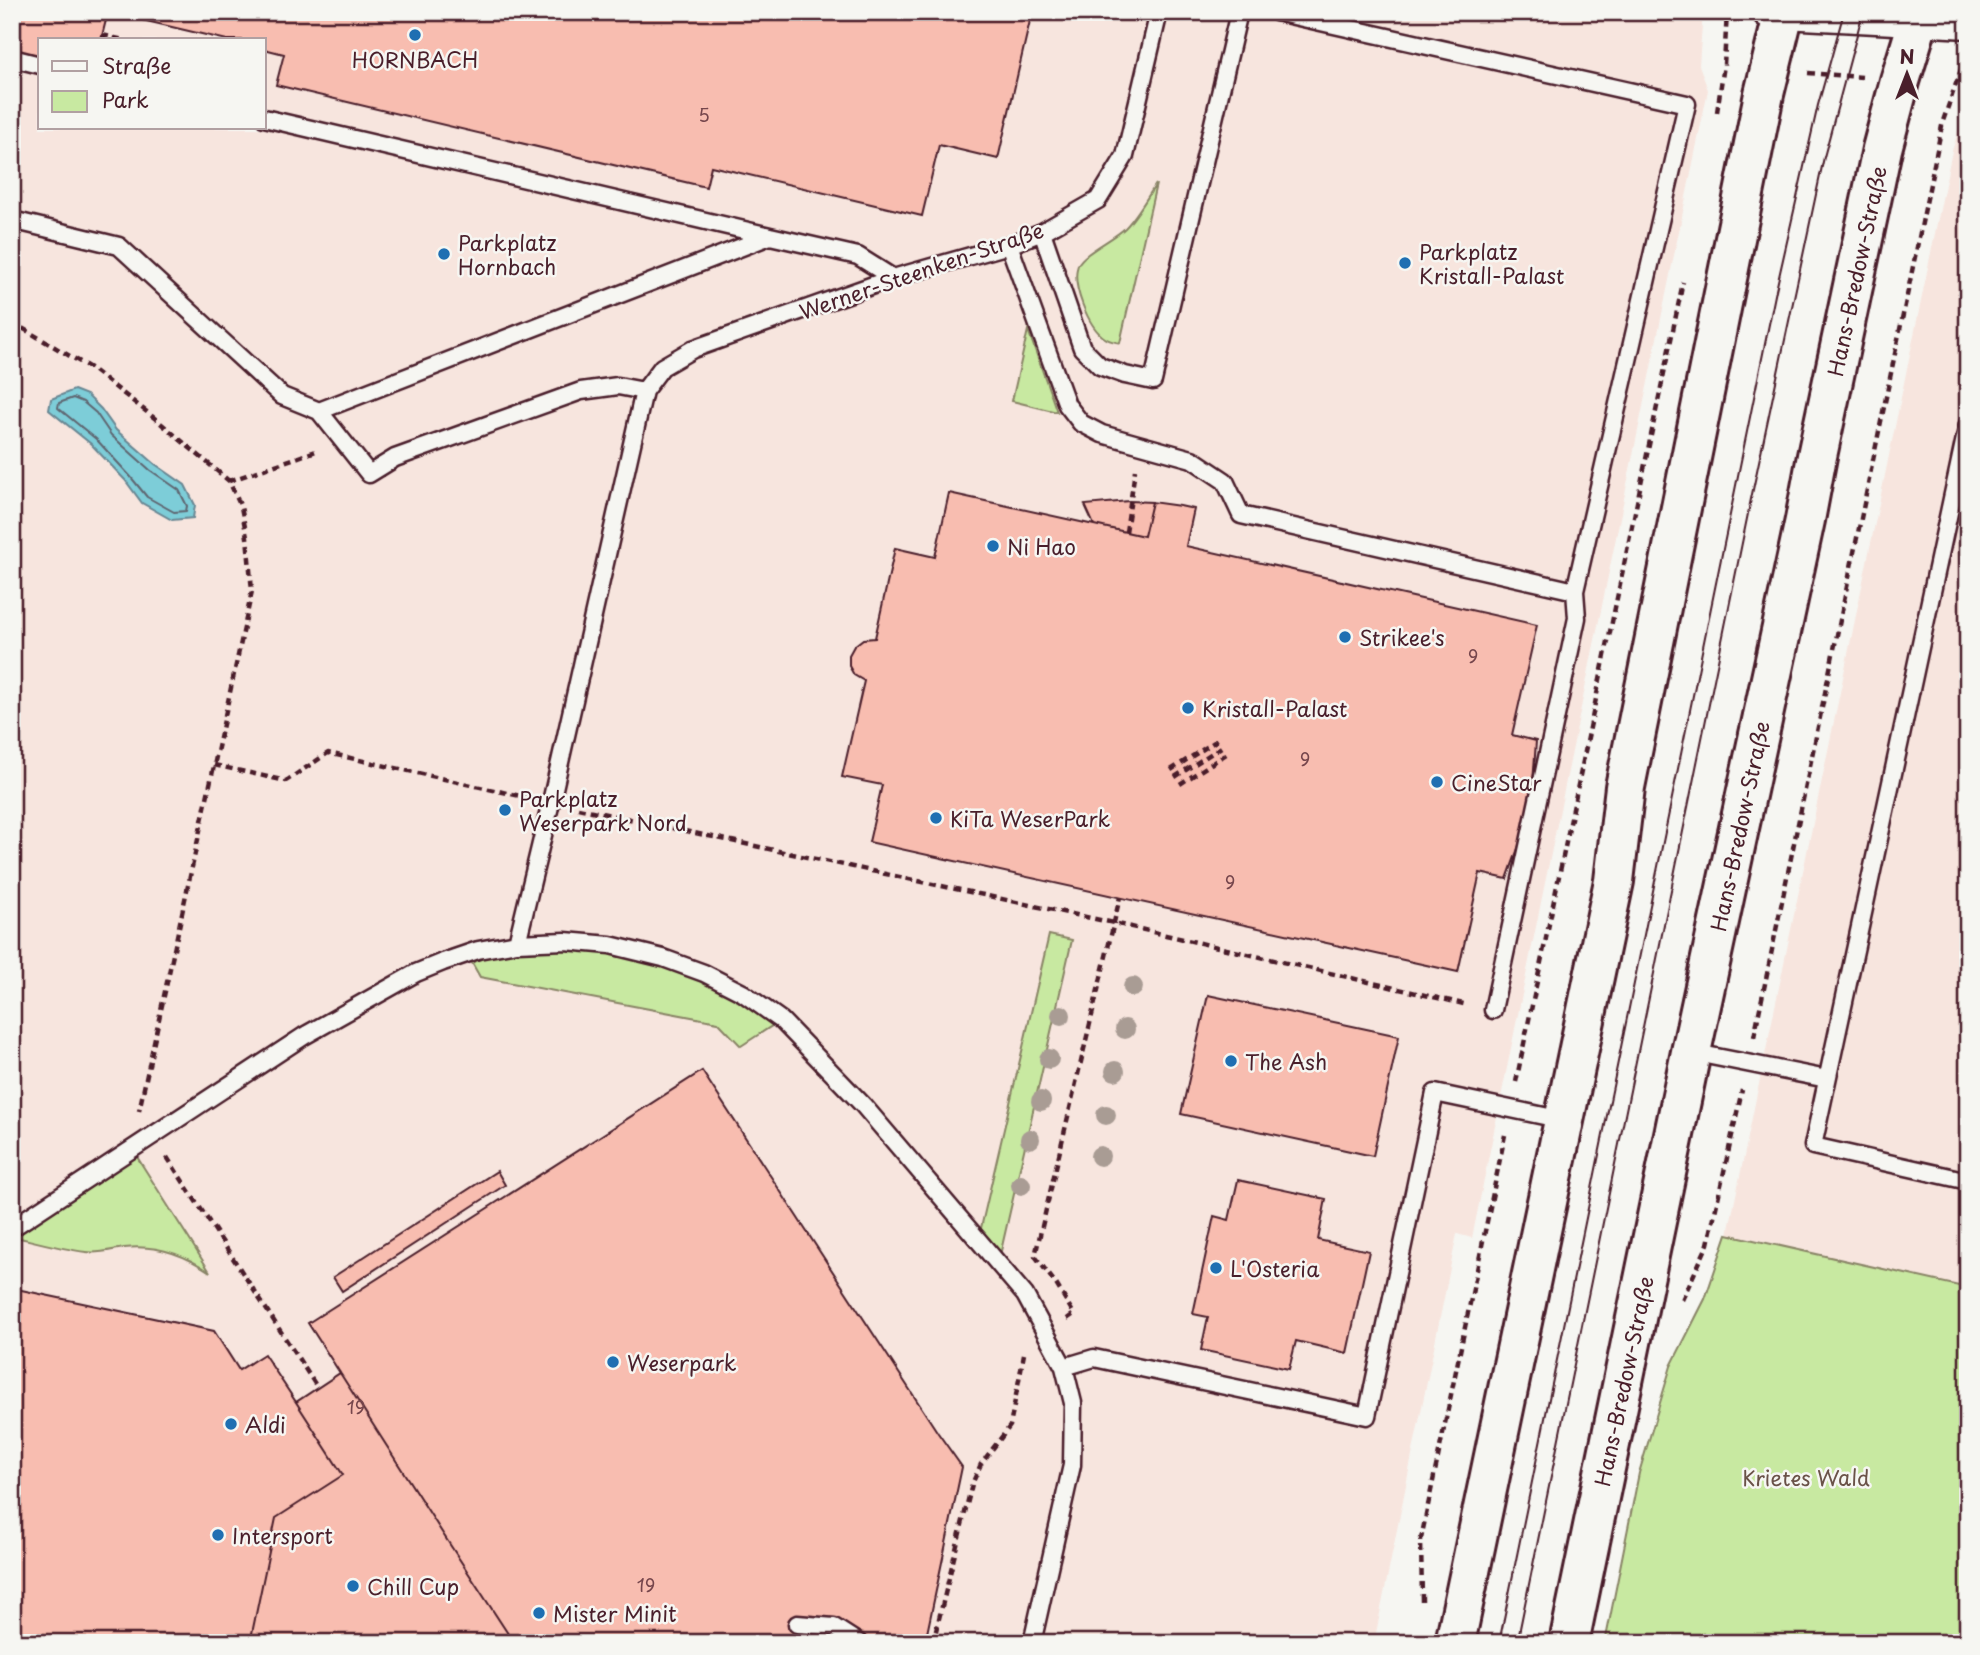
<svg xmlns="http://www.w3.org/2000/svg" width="1980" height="1655" viewBox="0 0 1980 1655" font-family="'Playpen Sans',sans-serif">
<rect width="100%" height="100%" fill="#f6f6f2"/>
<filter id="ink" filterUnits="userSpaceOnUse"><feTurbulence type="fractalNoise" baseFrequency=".0143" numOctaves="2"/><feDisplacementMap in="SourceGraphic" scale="14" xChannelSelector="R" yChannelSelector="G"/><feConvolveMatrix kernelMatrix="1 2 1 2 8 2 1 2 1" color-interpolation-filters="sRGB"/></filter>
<g filter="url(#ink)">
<path fill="#f7e5de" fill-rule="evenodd" d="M12 12H1703L1699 65 1708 90 1472 1238 1457 1234 1374 1643H12ZM40 40H264V128H40Z
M1968 113V1288L1728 1234 1952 151 1961 122Z"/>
<path fill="#c8e9a1" stroke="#898466" stroke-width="2" d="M1156 184 1120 343C1116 342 1109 341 1105 338 1088 327 1071 284 1078 265 1083 253 1114 239 1125 228 1137 216 1146 199 1156 184Z
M1028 330 1057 412 1012 401Z
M1049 935 1072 940 998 1264 978 1241Z
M517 943 663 958 781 1020 741 1046 718 1022 480 977 467 954Z
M132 1149 210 1272C184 1254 156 1244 124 1248 111 1250 99 1254 86 1252 62 1249 37 1242 12 1236V1228Z
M1727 1234 1968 1288V1643H1605L1639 1473 1671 1366 1705 1299Z"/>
<path fill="#7dcdd8" stroke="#698793" stroke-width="2" d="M74 390 87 395 101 409 116 430 155 464 185 485 195 505 193 518 172 520 142 503 125 480 91 444 49 410 51 399Z"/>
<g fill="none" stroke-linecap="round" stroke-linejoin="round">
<path stroke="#5e6570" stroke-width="2" d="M73 398 83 402 96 413 111 435 150 470 179 490 187 506 186 511 174 512 147 497 130 476 96 439 58 408 59 403Z"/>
</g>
<path fill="#f8bdb0" stroke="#4a1f2b" stroke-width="2" d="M12 12H108L101 40H40V64L12 57Z
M108 12H1032L998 159 939 145 922 216 711 166 706 187 276 85 284 54 264 49V40H227Z
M949 493 1144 536 1152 502 1180 506 1194 509 1186 546 1537 625 1512 735 1536 741 1532 798 1526 826 1507 879 1480 873 1458 972 869 842 882 785 842 777 864 681 854 675 849 666V655L854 646 863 639 875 638 895 548 935 557Z
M1129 501 1152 502 1144 536 1094 525 1085 505Z
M1208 995 1399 1036 1373 1156 1181 1114Z
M702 1071 938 1433 962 1467 925 1643H12V1288L214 1331 239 1370 264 1354 296 1402 340 1373 308 1323Z
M497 1171 505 1185 342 1291 333 1277Z
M1238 1180 1326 1199 1318 1240 1369 1251 1347 1353 1296 1341 1289 1369 1201 1350 1208 1317 1193 1314 1214 1216 1229 1220Z
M340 1373 443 1534 514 1643H250L276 1518 343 1475 296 1402Z"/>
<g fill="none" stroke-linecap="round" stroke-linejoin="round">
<defs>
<path id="lane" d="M12 58 40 65
M264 118 770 236
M12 220 119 246 282 396 319 411 369 474 395 458 581 391 618 386 644 391
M1042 232 1082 348 1100 366 1125 375 1153 381 1239 12
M1009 245 1067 405 1081 423 1102 434 1192 459 1225 481 1241 515 1575 591 1687 104 1276 12
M319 411 770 236 858 256 893 278
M1968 424 1813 1146 1968 1181
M517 943 551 802 644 391 662 367 693 349 893 278 1009 245 1042 232 1098 200 1125 156 1159 12
M1493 1010 1577 618 1575 591
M1691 1052 1827 1079
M12 1228 304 1036 416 973 443 962 478 950 517 943 565 941 610 945 663 958 704 973 743 993 781 1020 863 1105 1025 1295 1064 1367 1073 1403 1072 1465 1032 1643
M1064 1367 1094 1358 1367 1416 1435 1093 1563 1120
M797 1624 834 1627 859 1643"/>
<path id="street" d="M1768 12 1968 23"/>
<path id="secondary" d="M1455 1643 1614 881 1625 787 1764 94 1784 12
M1569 1643 1691 1052 1805 520 1817 456 1882 149 1900 81 1921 12"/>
</defs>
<use href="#lane" stroke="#4a1f2b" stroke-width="21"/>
<use href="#street" stroke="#4a1f2b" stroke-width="35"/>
<use href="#secondary" stroke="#4a1f2b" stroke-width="44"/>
<path stroke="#4a1f2b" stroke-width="4.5" stroke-dasharray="7 5" stroke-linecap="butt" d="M102 35 124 40
M1808 73 1862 77
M1717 112 1724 65 1727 12
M12 322 92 369 157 420 229 481 241 507 247 537 252 591 139 1111
M229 481 316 451
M1126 532 1135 470
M214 765 286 781 328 753 525 797
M1171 770 1219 739
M1175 777 1223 746
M1180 784 1228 753
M578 808 1114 923 1468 1005
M1754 1037 1943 121 1965 58
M1516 1082 1683 282
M167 1157 317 1387
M1682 1300 1708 1244 1742 1090
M1067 1319 1074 1314 1056 1284 1035 1256 1120 897
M1422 1601 1421 1539 1505 1135
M933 1643 972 1484 981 1464 1010 1426 1024 1354"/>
<use href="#lane" stroke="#f6f6f2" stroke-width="16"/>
<use href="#street" stroke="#f6f6f2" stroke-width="30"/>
<use href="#secondary" stroke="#f6f6f2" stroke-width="38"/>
<path stroke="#4a1f2b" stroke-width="2" d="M1499 1643 1776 290 1818 105 1844 12
M1517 1643 1751 499 1824 157 1863 12"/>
</g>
<g fill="#a99c94">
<circle cx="1133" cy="987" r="10"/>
<circle cx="1061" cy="1015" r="10"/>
<circle cx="1125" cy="1029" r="10"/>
<circle cx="1049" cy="1059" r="10"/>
<circle cx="1115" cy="1071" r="10"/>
<circle cx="1041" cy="1101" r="10"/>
<circle cx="1106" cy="1115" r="10"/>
<circle cx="1030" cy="1139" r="10"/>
<circle cx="1100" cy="1156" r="10"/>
<circle cx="1021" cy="1185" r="10"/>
</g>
</g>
<g fill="#1f6fb2" stroke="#f6f6f2" stroke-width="2.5">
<circle cx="415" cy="35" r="7"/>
<circle cx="444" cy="254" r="7"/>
<circle cx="1405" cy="263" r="7"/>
<circle cx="993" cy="546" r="7"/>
<circle cx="1345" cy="637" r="7"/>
<circle cx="1188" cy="708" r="7"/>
<circle cx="1437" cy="782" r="7"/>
<circle cx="505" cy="810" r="7"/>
<circle cx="936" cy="818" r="7"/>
<circle cx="1231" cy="1061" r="7"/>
<circle cx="1216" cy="1268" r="7"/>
<circle cx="613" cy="1362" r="7"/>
<circle cx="231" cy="1424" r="7"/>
<circle cx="218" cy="1535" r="7"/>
<circle cx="353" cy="1586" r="7"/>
<circle cx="539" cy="1613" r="7"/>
</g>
<g text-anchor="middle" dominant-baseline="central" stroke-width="5" stroke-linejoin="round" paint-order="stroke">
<g font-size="18" fill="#76464c">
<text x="704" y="114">5</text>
<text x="1473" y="655">9</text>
<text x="1305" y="758">9</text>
<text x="1230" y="881">9</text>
<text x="356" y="1406">19</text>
<text x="646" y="1584">19</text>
</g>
<g font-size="21" fill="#4a1f2b" stroke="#f6f6f2" text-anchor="start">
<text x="415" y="59" text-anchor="middle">HORNBACH</text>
<text x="458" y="242">Parkplatz<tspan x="458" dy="24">Hornbach</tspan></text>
<text x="1419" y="251">Parkplatz<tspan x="1419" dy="24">Kristall-Palast</tspan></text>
<text x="1007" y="546">Ni Hao</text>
<text x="1359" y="637">Strikee's</text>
<text x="1202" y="708">Kristall-Palast</text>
<text x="1451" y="782">CineStar</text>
<text x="519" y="798">Parkplatz<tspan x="519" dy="24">Weserpark Nord</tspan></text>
<text x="950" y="818">KiTa WeserPark</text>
<text x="1245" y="1061">The Ash</text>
<text x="1230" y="1268">L'Osteria</text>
<text x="627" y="1362">Weserpark</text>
<text x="245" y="1424">Aldi</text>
<text x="232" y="1535">Intersport</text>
<text x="367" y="1586">Chill Cup</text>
<text x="553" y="1613">Mister Minit</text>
</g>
<g font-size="21" fill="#4a1f2b" stroke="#f6f6f2">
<text transform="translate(921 270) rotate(-19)">Werner-Steenken-Straße</text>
<text transform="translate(1856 271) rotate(-78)">Hans-Bredow-Straße</text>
<text transform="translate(1739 826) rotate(-78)">Hans-Bredow-Straße</text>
<text transform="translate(1623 1381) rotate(-78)">Hans-Bredow-Straße</text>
</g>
<g font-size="21" fill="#6a5248" stroke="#f6f6f2">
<text x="1806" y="1477">Krietes Wald</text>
</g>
</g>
<rect width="1980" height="1655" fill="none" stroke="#f6f6f2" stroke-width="42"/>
<rect x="21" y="21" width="1938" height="1613" fill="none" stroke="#4a1f2b" stroke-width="2.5" filter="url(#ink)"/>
<rect x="38" y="38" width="228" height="91" fill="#f6f6f2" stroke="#b1a0a2" stroke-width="2"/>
<rect x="52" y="61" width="35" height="10" fill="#f6f6f2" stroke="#b1a0a2" stroke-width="2"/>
<text x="102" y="74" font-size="21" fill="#4a1f2b">Straße</text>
<rect x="52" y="91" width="35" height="21" fill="#c8e9a1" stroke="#b1a0a2" stroke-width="2"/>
<text x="102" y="108" font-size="21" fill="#4a1f2b">Park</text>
<g transform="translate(1907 74)" stroke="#f6f6f2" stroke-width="5" paint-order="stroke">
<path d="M0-5L12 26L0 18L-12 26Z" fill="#4a1f2b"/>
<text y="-10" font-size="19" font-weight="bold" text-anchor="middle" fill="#4a1f2b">N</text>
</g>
</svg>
